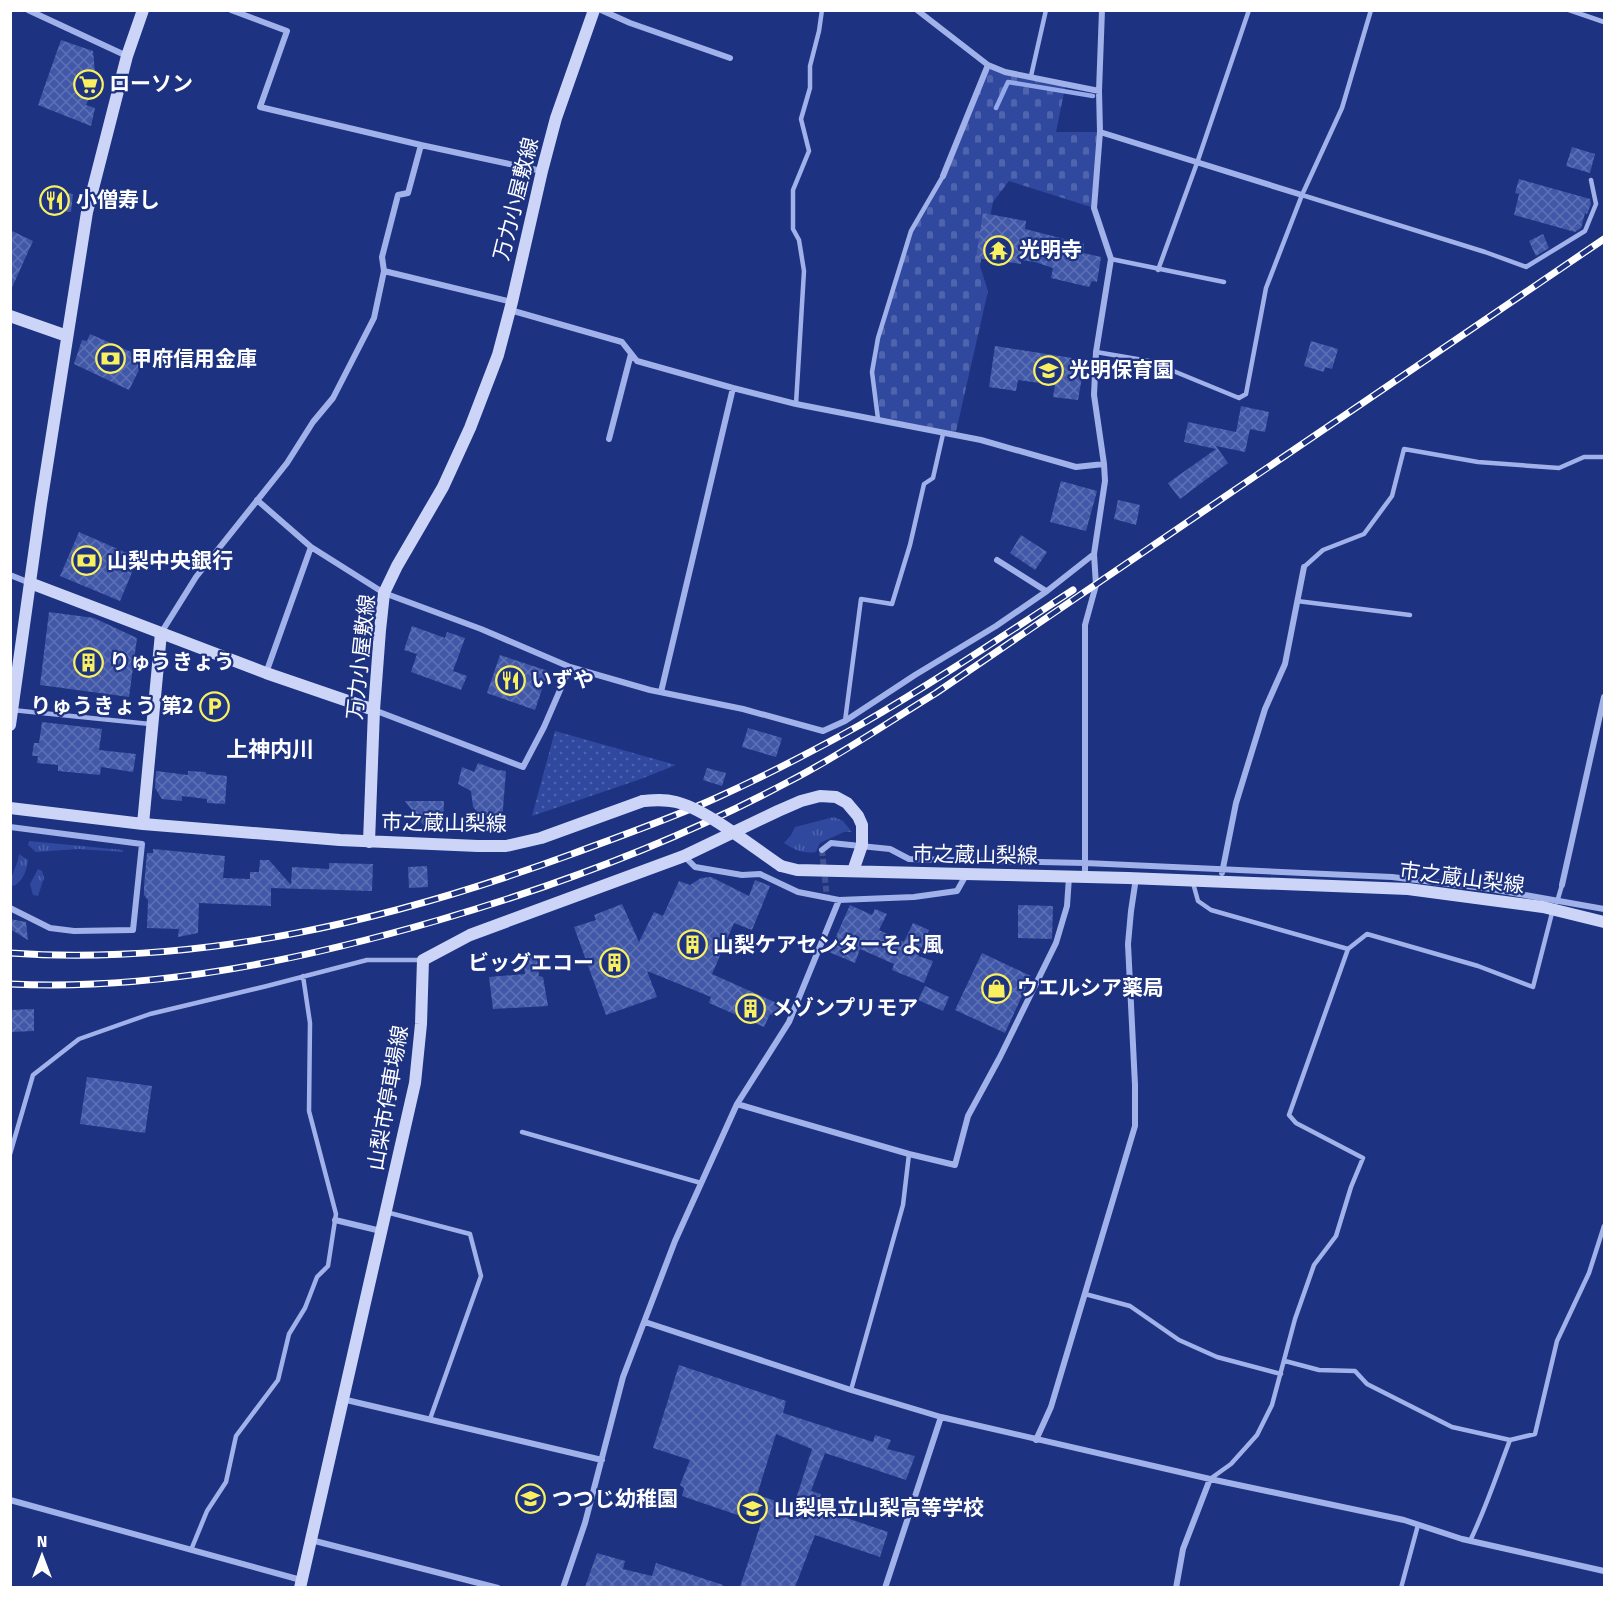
<svg xmlns="http://www.w3.org/2000/svg" width="1615" height="1598" viewBox="0 0 1615 1598" font-family="'Fira Sans','Noto Sans JP',sans-serif">
<defs>
<pattern id="grass-tufts" width="24" height="20" patternUnits="userSpaceOnUse" patternTransform="scale(1.5)"><rect width="24" height="20" fill="#30499f"/><path d="M3 7l-1-3M5 7V3M7 7l1-3M15 17l-1-3M17 17v-4M19 17l1-3" fill="none" stroke="#4f64ad"/></pattern>
<pattern id="cemetery-stones" width="16" height="16" patternUnits="userSpaceOnUse" patternTransform="scale(1.5)"><rect width="16" height="16" fill="#30499f"/><path d="M2 7V4a2 2 0 0 1 4 0v3zM10 15v-3a2 2 0 0 1 4 0v3z" fill="#4f64ad"/></pattern>
<pattern id="park-dots" width="8" height="8" patternUnits="userSpaceOnUse" patternTransform="scale(1.5)"><rect width="8" height="8" fill="#30499f"/><path d="M2 2h.1M6 6h.1" fill="none" stroke="#4f64ad" stroke-width="1.8" stroke-linecap="round"/></pattern>
<pattern id="building-cross-hatch" width="8" height="8" patternUnits="userSpaceOnUse" patternTransform="scale(1.5)"><rect width="8" height="8" fill="#4158a8"/><path d="M0 0l8 8M0 8l8-8" fill="none" stroke="#5e71b5"/></pattern>
</defs>
<rect width="100%" height="100%" fill="#1d3280"/>
<path fill="url(#grass-tufts)" d="M834 817 843 821 852 832H844L820 843 816 852C803 854 795 850 784 843L791 835 795 827Z
M29 841 123 850V852L78 849 36 852 28 845Z
M19 854 28 860C27 870 23 881 14 886L11 885C10 874 18 866 19 854Z
M38 869 42 871 44 878 38 896 33 895 30 884Z"/>
<path fill="url(#cemetery-stones)" d="M988 65 1066 83 1056 132H1100L1094 208 1009 181 993 202 980 266 988 291 955 436 878 419 872 372 878 338 911 231 943 176Z"/>
<path fill="url(#park-dots)" d="M555 731 676 765 638 780 532 816Z"/>
<g fill="none" stroke-linecap="round" stroke-linejoin="round">
<path stroke="#95a9eb" stroke-width="4.5" d="M996 108 1008 82 1093 96"/>
</g>
<path fill="url(#building-cross-hatch)" fill-rule="evenodd" d="M61 40 93 51 96 83 86 105 95 108 91 126 38 105Z
M1572 147 1595 154 1590 173 1566 166Z
M1519 179 1590 199 1591 204 1587 214 1585 213 1581 228 1575 232 1514 215 1519 194 1515 193Z
M43 189 73 194 71 212 39 207Z
M983 213 1026 221 1025 229 1084 244 1083 253 1101 257 1097 282 1092 281 1089 287 1051 278 1053 268 1035 262 1021 260V264L976 258Z
M10 230 33 241 10 292Z
M1543 234 1549 248 1536 256 1529 241Z
M90 334 145 358 129 390 74 364 82 340 87 341Z
M1311 341 1338 349 1332 369 1325 367 1324 372 1304 366Z
M995 346 1085 360 1078 400 1053 397 1055 385 1018 380 1016 391 989 387Z
M1241 406 1269 412 1265 432 1250 429 1245 452 1216 446 1228 463 1180 499 1168 483 1216 449 1184 442 1188 422 1236 432Z
M1061 481 1097 491 1086 531 1050 522Z
M1118 500 1140 505 1136 525 1114 519Z
M79 532 138 558 120 601 60 576Z
M1021 535 1047 552 1035 570 1010 553Z
M49 612 94 618 137 638 129 697 40 685Z
M412 626 445 638 447 632 465 638 453 671 467 676 461 690 411 672 417 654 404 650Z
M500 655 548 671 535 710 487 693Z
M42 722 102 729 99 750 136 754 133 772 101 767 100 775 58 771V765L37 763 38 756H32L34 743H39Z
M748 728 782 738 776 757 742 747Z
M478 763 497 770 506 771 502 821 485 820 473 807 471 791 458 784 462 767 474 772Z
M707 768 726 773 722 786 703 780Z
M156 771 188 775V771L206 772V774L227 776 225 804 207 803V799L182 796V801L162 799 155 788Z
M405 801H444L443 831 427 830Z
M153 849 225 856 223 878 250 879V872H259L260 860H269L291 885 292 867 329 869V863L373 864 372 891 271 888V906L199 903 198 933 178 937 179 929 147 928 148 900 144 895V886L147 853H153Z
M427 866 428 887 409 888 408 867Z
M711 877 749 896 755 880 770 886 752 930 734 923 712 974 781 1005 776 1017 770 1014 764 1027 709 1003 711 997 647 971 657 997 606 1015 574 927 596 920 594 915 622 904 639 942 654 912 663 916 679 881 690 885 701 878Z
M850 905 872 915 875 909 887 914 879 930 904 942 913 923 929 930 918 956 933 961 924 983 892 970 894 964 860 949 855 963 829 952Z
M1018 905 1053 906 1052 939 1018 938Z
M10 919 26 922 28 940 10 929Z
M982 953 1031 976 1005 1033 955 1010Z
M537 957 539 976 543 977 548 1006 493 1009 489 977 525 974 523 958Z
M925 986 949 997 943 1011 918 1000Z
M34 1009V1031L10 1032V1010Z
M87 1077 152 1086 145 1133 80 1124Z
M679 1365 786 1401 783 1413 873 1442 875 1435 891 1440 887 1449 915 1456 906 1480 825 1453 811 1491 821 1494 817 1508 888 1532 880 1557 815 1535 795 1587H740L761 1523 682 1496 684 1488 680 1485 690 1460 653 1448ZM776 1434 812 1449 795 1502 787 1501 785 1504 757 1495Z
M597 1553 625 1561 623 1569 652 1576 656 1563 723 1585 722 1587H585Z"/>
<g fill="none" stroke-linecap="round" stroke-linejoin="round">
<path stroke="#3f5193" stroke-width="6" stroke-dasharray="6 3" stroke-linecap="butt" d="M822 850 827 898"/>
<path stroke="#a1b1e9" stroke-width="4.5" d="M1569 10 1604 22
M1031 76 1046 10
M1302 195 1485 252 1526 267 1585 231 1596 204 1591 180
M1111 259 1224 282
M1158 270 1197 163 1249 10
M1096 352 1149 361 1239 398 1246 394 1266 288 1302 195 1342 108 1371 10
M796 404 804 271 799 240 793 229V190L809 151 801 119 810 88V66L819 31 822 10
M878 419 872 372 878 338 911 231 943 176
M1304 567 1323 550 1364 534 1392 496 1404 449 1478 462 1559 468 1584 457H1604
M1297 601 1410 615
M12 710 150 724
M845 721 861 599 892 604 910 545 924 484 933 478 943 434
M1193 883 1198 901 1211 910 1348 949
M1557 902 1562 885
M522 1132 701 1183
M10 1154 33 1075 79 1039 150 1014 267 986 367 960H423
M386 1212 470 1234 481 1276 430 1419
M1085 1294 1130 1306 1179 1340 1217 1357 1281 1374
M1285 1361 1319 1370 1355 1371 1367 1384 1452 1427 1510 1440
M851 1390 903 1205 909 1154
M1210 1479 1231 1464 1257 1435 1272 1405 1295 1319 1314 1265 1336 1236 1351 1187 1363 1158 1296 1123 1289 1115 1348 949 1367 934 1478 966 1533 987 1553 909
M1470 1541C1486 1508 1497 1474 1510 1440L1535 1434 1557 1341 1589 1273 1604 1226
M191 1550 207 1511 226 1482 236 1436 278 1380 289 1334 305 1308 317 1277 328 1266 336 1214 309 1111 310 1023 303 976
M1401 1588 1418 1525"/>
<path stroke="#a1b1e9" stroke-width="6" d="M28 10 127 56
M231 10 287 31 260 107 421 145
M601 10 630 23 730 58
M917 10 988 65 1005 72 1099 91
M1100 132 1302 195
M943 176 988 65
M384 271 512 302
M510 310 622 342 637 361 733 388 796 404 981 440 1076 467 1104 464
M609 439 631 354
M257 500 311 547 384 593 481 629 570 667 650 690 743 709 823 731 845 721 915 675 996 626 1047 591 1094 554
M997 560 1046 591
M10 575 30 583
M161 633 196 577 287 463 313 422 333 398 374 318 384 271 382 257 398 195 408 193 421 145 542 171
M266 673 311 547
M661 692 733 388
M374 710 523 767 544 727 570 667
M10 827 142 844 133 930 74 931 50 928 10 908
M822 850 831 843 890 849 909 859 1085 863 1392 877 1491 889 1604 909
M684 856 695 867 742 875 760 874 798 892 839 900 914 897 957 891 966 875
M1222 873 1236 803 1265 709 1285 664 1304 567
M1085 877V625L1096 585 1094 554 1105 481 1104 464 1094 395 1096 352 1111 259 1094 208 1100 132 1099 91 1102 10
M1562 885 1604 697
M737 1104 909 1154 955 1165 968 1116 1000 1057 1056 943 1067 906 1069 877
M335 1220 381 1231
M645 1322 851 1390 941 1417 1210 1479 1404 1520 1462 1539 1604 1571
M342 1399 602 1460
M1036 1440 1051 1407 1135 1126V1085L1128 944 1131 911 1136 878
M10 1500 301 1580
M311 1540 498 1588
M563 1588 585 1523 623 1377 675 1241 737 1104 789 1022 839 900
M885 1588 941 1417
M1176 1588 1183 1549 1210 1479"/>
<path stroke="#ccd5f7" stroke-width="12" d="M10 316 67 336
M30 583 266 673 374 710
M10 725 41 504 87 212 127 56 143 10
M10 808 143 824 340 840 478 846H506L541 838 643 801
M143 824 161 633
M369 842 374 710 380 630 384 593 397 566 443 487 470 428 498 355 512 302 542 171 556 118 594 10
M781 866 797 870 1128 878 1408 889 1543 907 1604 922
M300 1588 415 1083 421 1024 423 960 470 935 684 856 778 811 801 801 820 796 836 797 847 803 858 816 862 825V845L853 871"/>
<defs>
<path id="rail" d="M10 953C203 966 392 920 572 854 620 836 670 819 716 798 765 776 813 751 860 725 933 683 1003 636 1073 590
M10 984C155 991 301 960 439 920 559 885 677 841 788 782 839 756 887 723 936 693L1604 239"/>
</defs>
<use href="#rail" stroke="#fff" stroke-width="7"/>
<use href="#rail" stroke="#1d3280" stroke-width="4.5" stroke-dasharray="14" stroke-linecap="butt"/>
<path stroke="#ccd5f7" stroke-width="12" d="M643 801C654 800 664 799 676 802 706 809 754 848 781 866"/>
</g>
<defs>
<symbol id="supermarket-ring" viewBox="-11 -11 22 22"><circle r="9.5" fill="#1d3280" stroke="#f9f060" stroke-width="1.5"/><path d="M-6-5.5h2.5l.6 2H6L4.5 2H-2.5L-4.4-4H-6ZM-1.5 3.2a1.3 1.3 0 1 0 .1 0ZM3 3.2a1.3 1.3 0 1 0 .1 0Z" fill="#f9f060"/></symbol>
<symbol id="restaurant-ring" viewBox="-11 -11 22 22"><circle r="9.5" fill="#1d3280" stroke="#f9f060" stroke-width="1.5"/><path d="M-5-6h1v4h1v-4h1v4h1v-4h1v5L-1.5 .5V6h-2V.5L-5-1ZM5-6V6H3V1.5H1.5Q1.5-4 5-6Z" fill="#f9f060"/></symbol>
<symbol id="temple-ring" viewBox="-11 -11 22 22"><circle r="9.5" fill="#1d3280" stroke="#f9f060" stroke-width="1.5"/><path d="M0-6L5-2H3V0L6.5 2.5H4V6H1.5V3h-3V6H-4V2.5H-6.5L-3 0V-2H-5Z" fill="#f9f060"/></symbol>
<symbol id="bank-ring" viewBox="-11 -11 22 22"><circle r="9.5" fill="#1d3280" stroke="#f9f060" stroke-width="1.5"/><path d="M-6-4H6V4H-6ZM0-2.3a2.3 2.3 0 1 0 0 4.6a2.3 2.3 0 1 0 0-4.6Z" fill="#f9f060"/></symbol>
<symbol id="school-ring" viewBox="-11 -11 22 22"><circle r="9.5" fill="#1d3280" stroke="#f9f060" stroke-width="1.5"/><path d="M0-5L7-2L0 1L-7-2ZM-4 1L0 2.5L4 1V4Q0 6-4 4Z" fill="#f9f060"/></symbol>
<symbol id="building-ring" viewBox="-11 -11 22 22"><circle r="9.5" fill="#1d3280" stroke="#f9f060" stroke-width="1.5"/><path d="M-4-6H4V6H1V3H-1V6H-4ZM-2.5-4.3h1.7v1.8h-1.7ZM.8-4.3h1.7v1.8H.8ZM-2.5-1h1.7V.8h-1.7ZM.8-1h1.7V.8H.8Z" fill="#f9f060"/></symbol>
<symbol id="parking-ring" viewBox="-11 -11 22 22"><circle r="9.5" fill="#1d3280" stroke="#f9f060" stroke-width="1.5"/><path d="M-3.5-5.5H1a3.5 3.5 0 0 1 0 7H-1V5.5H-3.5ZM-1-3.4V-.6H.8a1.4 1.4 0 0 0 0-2.8Z" fill="#f9f060"/></symbol>
<symbol id="shop-ring" viewBox="-11 -11 22 22"><circle r="9.5" fill="#1d3280" stroke="#f9f060" stroke-width="1.5"/><path d="M-5-2.5h2.3a2.7 3.5 0 0 1 5.4 0H5L5.5 6h-11ZM-1.5-2.5h3a1.5 2.3 0 0 0-3 0Z" fill="#f9f060"/></symbol>
</defs>
<g fill-rule="evenodd">
<use href="#supermarket-ring" x="72" y="68" width="33" height="33"/>
<use href="#restaurant-ring" x="38" y="184" width="33" height="33"/>
<use href="#temple-ring" x="982" y="234" width="33" height="33"/>
<use href="#bank-ring" x="94" y="342" width="33" height="33"/>
<use href="#school-ring" x="1032" y="354" width="33" height="33"/>
<use href="#bank-ring" x="70" y="544" width="33" height="33"/>
<use href="#building-ring" x="72" y="646" width="33" height="33"/>
<use href="#restaurant-ring" x="494" y="664" width="33" height="33"/>
<use href="#parking-ring" x="198" y="690" width="33" height="33"/>
<use href="#building-ring" x="676" y="928" width="33" height="33"/>
<use href="#building-ring" x="598" y="946" width="33" height="33"/>
<use href="#shop-ring" x="980" y="972" width="33" height="33"/>
<use href="#building-ring" x="734" y="992" width="33" height="33"/>
<use href="#school-ring" x="514" y="1482" width="33" height="33"/>
<use href="#school-ring" x="736" y="1492" width="33" height="33"/>
</g>
<g text-anchor="middle" dominant-baseline="central" stroke-width="4.5" stroke-linejoin="round" paint-order="stroke">
<g font-size="21" font-weight="bold" fill="#fff" stroke="#1d3280" text-anchor="start">
<text x="109" y="84">ローソン</text>
<text x="76" y="200">小僧寿し</text>
<text x="1019" y="250">光明寺</text>
<text x="131" y="359">甲府信用金庫</text>
<text x="1069" y="370">光明保育園</text>
<text x="107" y="561">山梨中央銀行</text>
<text x="109" y="662">りゅうきょう</text>
<text x="531" y="680">いずや</text>
<text x="193" y="706" text-anchor="end">りゅうきょう 第2</text>
<text x="713" y="945">山梨ケアセンターそよ風</text>
<text x="594" y="963" text-anchor="end">ビッグエコー</text>
<text x="1017" y="988">ウエルシア薬局</text>
<text x="772" y="1008">メゾンプリモア</text>
<text x="552" y="1499">つつじ幼稚園</text>
<text x="774" y="1508">山梨県立山梨高等学校</text>
</g>
<g font-size="21" fill="#fff" stroke="#1d3280">
<text transform="translate(516 199) rotate(-76)">万力小屋敷線</text>
<text transform="translate(361 657) rotate(-84)">万力小屋敷線</text>
<text transform="translate(444 823) rotate(1)">市之蔵山梨線</text>
<text transform="translate(975 855) rotate(1)">市之蔵山梨線</text>
<text transform="translate(1462 878) rotate(7)">市之蔵山梨線</text>
<text transform="translate(388 1098) rotate(-80)">山梨市停車場線</text>
</g>
<g font-size="22" font-weight="bold" fill="#fff" stroke="#1d3280">
<text x="270" y="749">上神内川</text>
</g>
</g>
<rect width="1615" height="1598" fill="none" stroke="#ffffff" stroke-width="24"/>
<g transform="translate(42 1556)" stroke="#1d3280" stroke-width="4.5" paint-order="stroke">
<path d="M0-4.5L10 22L0 15L-10 22Z" fill="#ffffff"/>
<text y="-9" font-size="16" font-weight="bold" text-anchor="middle" fill="#ffffff">N</text>
</g>
</svg>
